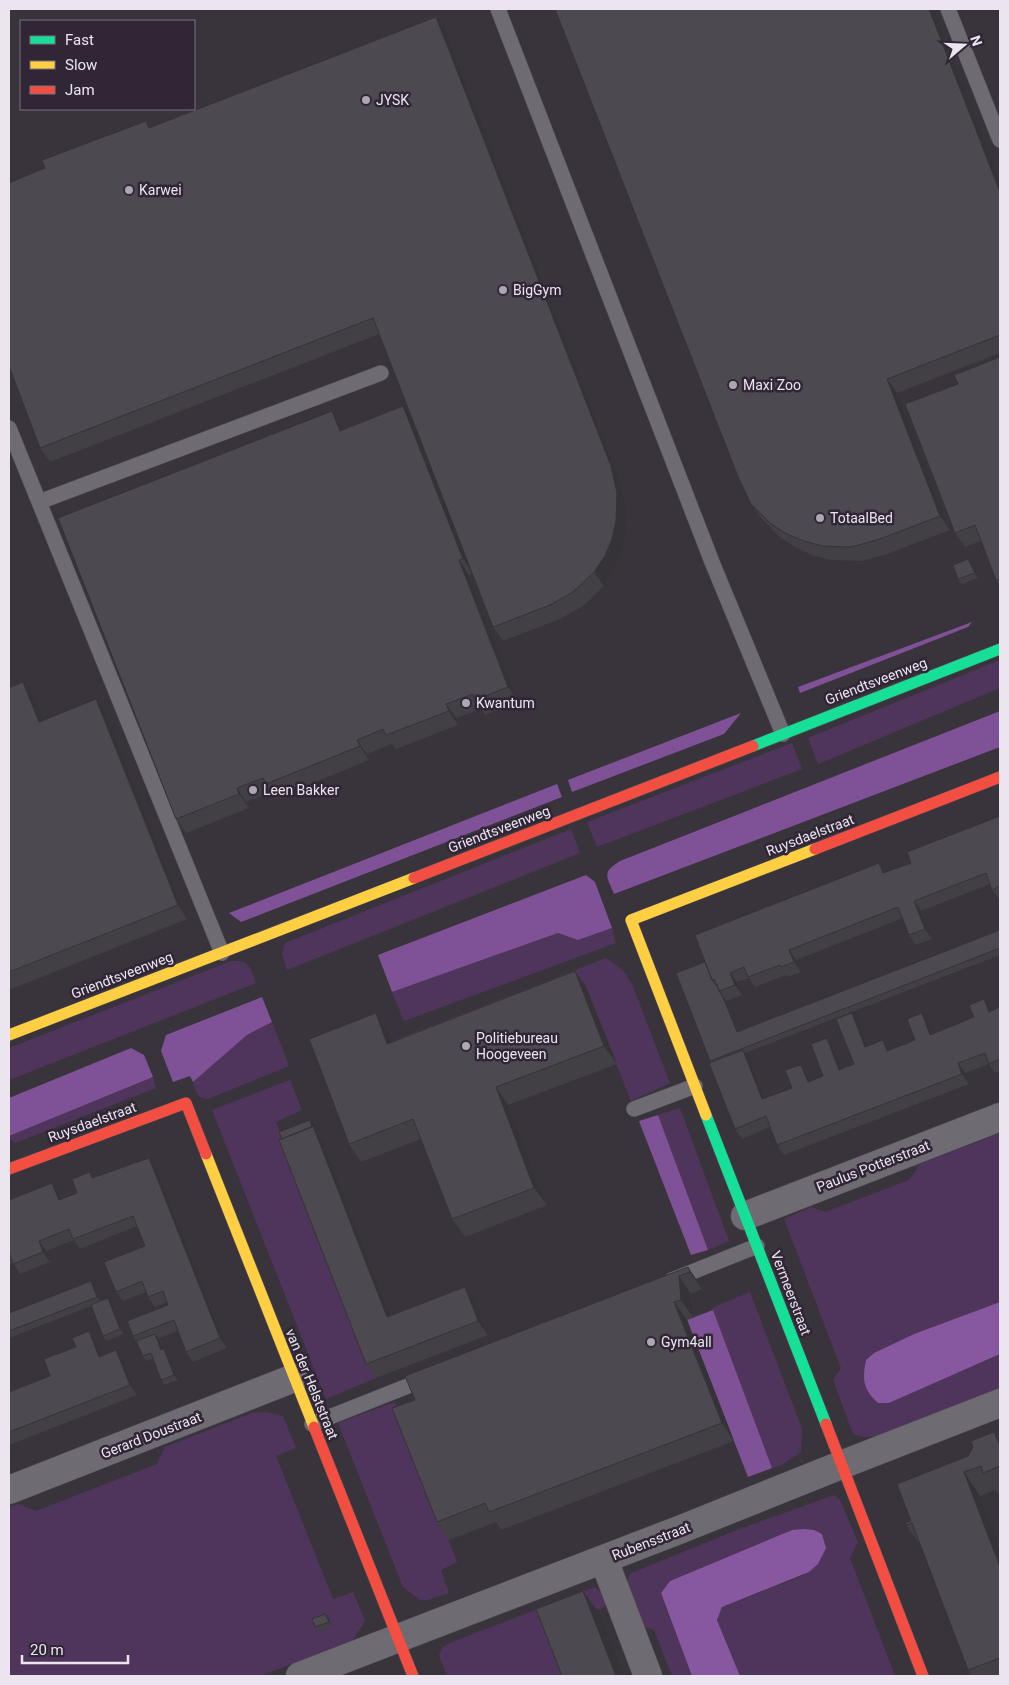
<svg xmlns="http://www.w3.org/2000/svg" width="1009" height="1685" viewBox="0 0 1009 1685" font-family="Roboto,sans-serif">
<rect width="100%" height="100%" fill="#39343c"/>
<path fill="#4f355c" d="M1000 660V688L818 764 808 738Z
M792 743 802 769 597 847 587 822Z
M571 829 580 853 287 970 282 954 285 943Z
M612 928 616 943 404 1021 392 992 558 933 578 940Z
M606 958 623 970 632 984 670 1083 631 1101 584 982 398 1056 392 1041Z
M231 961C250 960 250 967 256 983L9 1080V1048Z
M272 1022 289 1066 208 1099C197 1098 196 1092 193 1082L247 1035Z
M153 1077 156 1088 15 1143 9 1138V1136Z
M290 1080 302 1110 276 1122 376 1378 326 1399 212 1110Z
M680 1108 729 1241 708 1250 658 1115Z
M1000 1133V1302L914 1334 874 1353 866 1360 889 1403 1000 1354V1389L878 1436 864 1437 853 1434 833 1380 841 1368 784 1219 811 1207 825 1212 909 1180 920 1164Z
M750 1292 802 1429 801 1452 780 1466 772 1468 712 1308Z
M395 1402 457 1562 441 1570 449 1593 428 1600H420L403 1587 338 1423Z
M266 1412 283 1416 296 1448 276 1456 333 1599 353 1592 365 1621 352 1641 260 1676H9V1507L18 1504 36 1511 157 1464 165 1447 252 1413Z
M834 1495 840 1500 858 1542 850 1558 895 1676H740L717 1619 723 1606 802 1576 826 1548 822 1534 792 1530 670 1581 661 1594 692 1676H672L654 1630 637 1624 626 1595 629 1574 737 1530Z
M595 1587 611 1601 613 1604 545 1629 563 1676H447L439 1655 443 1647 452 1642Z"/>
<path fill="#7f5196" d="M972 622 968 627 800 693 798 687Z
M1000 711V747L614 894C607 876 601 873 620 861Z
M741 713 724 734 572 792 568 780Z
M557 784 562 797 241 922 229 913Z
M586 875 595 882 612 928 578 940 558 933 392 992 378 955Z
M262 997 272 1022 247 1035 193 1082 190 1076 173 1082 161 1051 166 1035Z
M131 1048 144 1055 153 1077 9 1136V1098Z
M658 1115 708 1250 691 1255 639 1121Z
M713 1310 772 1468 748 1477 687 1320Z"/>
<path fill="#8757a0" d="M1000 1302V1354L889 1403H878C863 1389 862 1380 866 1360L874 1353 914 1334Z
M804 1529 814 1530 822 1534 826 1548 818 1564 809 1572 722 1607 717 1620 740 1676H692L661 1593 670 1581 792 1530Z"/>
<g fill="none" stroke-linecap="round" stroke-linejoin="round">
<defs>
<path id="lane" d="M498 9 712 562 783 734
M948 9 1000 140
M9 428 222 953
M39 502 381 373
M634 1109 695 1086
M672 1280 757 1246
M312 1424 428 1378"/>
<path id="street" d="M745 1216 1000 1117
M9 1490 294 1378
M604 1560 648 1676
M300 1676 679 1530 841 1465 1000 1403"/>
<path id="fast" d="M753 746 1000 649
M706 1115 826 1424"/>
<path id="slow" d="M9 1035 414 878
M706 1115 631 920 815 849
M206 1154 314 1427"/>
<path id="jam" d="M815 849 1000 777
M414 878 753 746
M9 1169 186 1103 206 1154
M826 1424 923 1676
M314 1427 413 1676"/>
</defs>
<use href="#lane" stroke="#555158" stroke-width="16"/>
<use href="#street" stroke="#555158" stroke-width="29"/>
<use href="#fast" stroke="#555158" stroke-width="12"/>
<use href="#slow" stroke="#555158" stroke-width="12"/>
<use href="#jam" stroke="#555158" stroke-width="12"/>
<use href="#lane" stroke="#6f6b72" stroke-width="15"/>
<use href="#street" stroke="#6f6b72" stroke-width="28"/>
<use href="#fast" stroke="#16e098" stroke-width="11"/>
<use href="#slow" stroke="#ffcf43" stroke-width="11"/>
<use href="#jam" stroke="#f24e42" stroke-width="11"/>
</g>
<path fill="#423f45" d="M555 9H934L1000 180V353L897 393 950 530 887 554 861 561 832 560 814 556 797 548 781 538 761 518 751 504Z
M446 31 620 480 627 507 626 536 622 554 614 571 604 586 583 606 560 619 503 641 493 627 472 573 469 575 518 701 485 715 481 709 456 718 458 725 396 749 392 744 367 754 369 760 276 798 272 792 246 802 249 808 186 833 176 819 341 425 343 429 403 406 413 420 379 334 50 462 40 448 45 168 151 128Z
M1000 357V586L996 580 981 541 965 547 955 533 958 384Z
M972 564 978 578 962 584 958 579Z
M23 682 33 696 42 720 106 713 187 919 9 990V688Z
M1000 816V899H999L992 890 990 884 921 911 932 939 916 945 909 935 903 918 796 960 801 972 788 977 786 975 755 987 749 978 737 982 742 995 726 1001 738 1031 1000 930V955L745 1053 750 1060 765 1098 792 1088 801 1065 807 1074 810 1081 823 1076 833 1048 841 1069 854 1064 859 1023 868 1046 890 1050 915 1040 929 1023 932 1034 974 1017 991 1009V1011L1000 1007V1071L995 1073 989 1064 965 1073 969 1084 784 1155 777 1145 770 1127 742 1139 735 1129 710 1061 705 962 879 863 886 872 911 863Z
M575 971 587 989 617 1064 508 1105 547 1205 465 1237 452 1219 421 1139 361 1162 349 1144 376 1013 388 1031 392 1042Z
M314 1125 315 1130 323 1141 391 1315 465 1287 475 1301 488 1335 376 1378 366 1364Z
M156 1167 227 1348 193 1362 186 1352 178 1331 159 1338 163 1350 164 1349 168 1354 178 1380 165 1385 161 1380 153 1359 146 1361 143 1356 136 1341 133 1336 168 1305 167 1302 155 1307 148 1297 146 1292 123 1301 116 1292 145 1246 137 1226 80 1249 74 1240 46 1251 50 1262 20 1274 13 1263 9 1265V1200L52 1183 58 1193 61 1199 77 1193 94 1178Z
M688 1267 702 1289 691 1294 693 1317 687 1320 734 1441 501 1530 496 1522 449 1540 437 1522 415 1400Z
M94 1286 101 1301 112 1303 124 1334 106 1341 103 1336 91 1306 9 1338V1313Z
M89 1331 96 1341 101 1356 116 1350 123 1360 137 1395 9 1445V1392L50 1376Z
M1000 1440V1496L995 1490 980 1496 1000 1548V1676H973L968 1670 921 1546 906 1525 911 1521 968 1456Z
M325 1614 329 1619 332 1627 319 1632 315 1627Z"/>
<path fill="#363338" d="M929 9H934L1000 180V192Z
M436 17 446 31 620 480 627 507 626 536 622 554 614 571 604 586 594 572Z
M887 379 897 393 950 530 940 516Z
M403 406 413 420 473 573 463 559Z
M332 411 341 425 350 445 340 431Z
M968 559 972 564 978 578 975 573Z
M459 560 469 575 518 701 508 687Z
M23 682 33 696 49 736 39 722Z
M96 699 106 713 187 919 178 905Z
M446 704 456 718 458 725 449 711Z
M357 740 367 754 369 760 360 746Z
M237 788 246 802 249 808 239 794Z
M879 863 886 873H883Z
M914 901 921 911 932 939 925 929Z
M789 950 796 960 801 972 794 962Z
M575 971 587 989 617 1064 604 1046Z
M730 973 737 982 742 995 735 985Z
M723 997 726 1001 740 1037 737 1032Z
M984 999 991 1009 996 1021 989 1012Z
M376 1013 388 1031 400 1061 387 1044Z
M852 1013 859 1023 872 1057 865 1047Z
M922 1013 929 1023 936 1044 930 1035Z
M827 1038 833 1048 846 1080 839 1070Z
M883 1040 889 1050 887 1051Z
M743 1050 750 1060 769 1109 762 1099Z
M958 1063 965 1073 969 1084 962 1074Z
M801 1065 807 1074 815 1092 808 1082Z
M496 1087 508 1105 547 1205 534 1188Z
M310 1120 314 1125 315 1130 323 1141 397 1331 387 1317Z
M149 1158 156 1167 227 1348 220 1338Z
M52 1183 58 1193 66 1210 59 1200Z
M39 1241 46 1251 50 1262 43 1252Z
M688 1267 700 1285 702 1289 690 1272Z
M679 1276 691 1294 693 1317 681 1300Z
M91 1281 94 1286 101 1302 97 1297Z
M465 1287 475 1301 488 1335 478 1321Z
M108 1298 112 1303 124 1334 120 1329Z
M674 1302 687 1320 734 1441 722 1423Z
M89 1331 96 1341 106 1367 99 1357Z
M155 1334 159 1339 165 1355 161 1350Z
M164 1349 168 1354 178 1380 174 1375Z
M116 1350 123 1360 137 1395 130 1385Z
M994 1432 1000 1440V1446Z
M964 1472 980 1496 1000 1548V1567Z
M583 1591 600 1614 623 1676H616Z
M325 1614 329 1619 332 1627 329 1622Z"/>
<path fill="#4d4950" stroke="#363338" d="M555 9H929L1000 192V335L887 379 940 516 877 540 851 547 822 546 804 541 787 534 771 524 751 504 739 479Z
M436 17 611 466 617 493 616 521 612 539 605 556 594 572 573 592 550 605 493 627 373 318 40 448 9 366V183L45 168 42 160 146 121 149 128Z
M1000 357V579L996 580 975 525 955 533 905 404 958 384 954 375Z
M403 406 463 559 459 560 508 687 475 700 473 694 446 704 449 711 386 735 383 729 357 740 360 746 266 784 263 778 237 788 239 794 176 819 58 518 332 411 340 431Z
M968 559 975 573 958 579 953 565Z
M23 682 39 722 96 699 178 905 9 972V688Z
M1000 816V886L992 890 986 873 914 901 925 929 909 935 898 907 789 950 794 962 781 967 780 965 748 977 744 967 730 973 735 985 719 991 714 979 712 980 695 935 879 863 883 873 911 863 907 852Z
M1000 930V948L710 1061 676 973 705 962 712 980 716 985 717 984 719 991 723 997 737 1032Z
M575 971 604 1046 496 1087 534 1188 452 1219 413 1119 349 1144 309 1039 376 1013 387 1044Z
M1000 991V998L998 992Z
M984 999 989 1012 1000 1007V1059L989 1064 985 1053 958 1063 962 1074 777 1145 766 1116 735 1129 709 1063 743 1050 762 1099 792 1088 785 1070 801 1065 808 1082 823 1076 811 1044 827 1038 839 1070 854 1064 836 1019 852 1013 865 1047 883 1040 887 1051 915 1040 907 1019 922 1013 930 1035 974 1017 969 1005Z
M310 1120 312 1127 282 1139 279 1132Z
M313 1126 387 1317 465 1287 478 1321 366 1364 279 1140Z
M149 1158 220 1338 186 1352 174 1320 133 1336 127 1321 168 1305 163 1291 148 1297 142 1281 116 1292 104 1262 145 1246 133 1216 73 1239 69 1229 39 1241 43 1252 13 1264 9 1252V1200L52 1183 59 1200 77 1193 72 1179 90 1172 92 1178Z
M688 1267 690 1272 679 1276 681 1300 674 1302 722 1423 489 1512 485 1503 437 1522 392 1408 415 1400 405 1376Z
M91 1281 97 1297 9 1331V1313Z
M108 1298 120 1329 103 1336 91 1305Z
M89 1331 99 1357 116 1350 130 1385 9 1432V1392L50 1376 44 1359 76 1347 72 1338Z
M155 1334 161 1350 164 1349 174 1375 161 1380 151 1353 143 1356 136 1341Z
M994 1432 1000 1446V1466L983 1473 981 1466 964 1472 1000 1567V1658L968 1670 912 1523 906 1525 905 1523 911 1521 897 1484 968 1456 973 1447 971 1441Z
M583 1591 616 1676H562L536 1609Z
M325 1614 329 1622 315 1627 312 1619Z"/>
<g fill="#ada7b1" stroke="#302636" stroke-width="2">
<circle cx="366" cy="100" r="5"/>
<circle cx="129" cy="190" r="5"/>
<circle cx="503" cy="290" r="5"/>
<circle cx="733" cy="385" r="5"/>
<circle cx="820" cy="518" r="5"/>
<circle cx="466" cy="703" r="5"/>
<circle cx="253" cy="790" r="5"/>
<circle cx="466" cy="1046" r="5"/>
<circle cx="651" cy="1342" r="5"/>
</g>
<g text-anchor="middle" dominant-baseline="central" stroke-width="5" stroke-linejoin="round" paint-order="stroke">
<g font-size="14" fill="#ece5f0" stroke="#302636" text-anchor="start">
<text x="376" y="100">JYSK</text>
<text x="139" y="190">Karwei</text>
<text x="513" y="290">BigGym</text>
<text x="743" y="385">Maxi Zoo</text>
<text x="830" y="518">TotaalBed</text>
<text x="476" y="703">Kwantum</text>
<text x="263" y="790">Leen Bakker</text>
<text x="476" y="1038">Politiebureau<tspan x="476" dy="16">Hoogeveen</tspan></text>
<text x="661" y="1342">Gym4all</text>
</g>
<g font-size="14" fill="#ece5f0" stroke="#302636">
<text transform="translate(876 681) rotate(-21)">Griendtsveenweg</text>
<text transform="translate(499 829) rotate(-21)">Griendtsveenweg</text>
<text transform="translate(810 835) rotate(-21)">Ruysdaelstraat</text>
<text transform="translate(122 975) rotate(-21)">Griendtsveenweg</text>
<text transform="translate(92 1122) rotate(-20)">Ruysdaelstraat</text>
<text transform="translate(873 1166) rotate(-21)">Paulus Potterstraat</text>
<text transform="translate(791 1293) rotate(69)">Vermeerstraat</text>
<text transform="translate(312 1384) rotate(68)">van der Helststraat</text>
<text transform="translate(151 1435) rotate(-21)">Gerard Doustraat</text>
<text transform="translate(651 1541) rotate(-21)">Rubensstraat</text>
</g>
</g>
<rect width="1009" height="1685" fill="none" stroke="#ece5f0" stroke-width="20"/>
<rect x="20" y="20" width="175" height="90" fill="#302636" stroke="#7b7280"/>
<rect x="30" y="36" width="25" height="8" fill="#16e098" stroke="#7b7280"/>
<text x="65" y="45" font-size="15" fill="#ece5f0">Fast</text>
<rect x="30" y="61" width="25" height="8" fill="#ffcf43" stroke="#7b7280"/>
<text x="65" y="70" font-size="15" fill="#ece5f0">Slow</text>
<rect x="30" y="86" width="25" height="8" fill="#f24e42" stroke="#7b7280"/>
<text x="65" y="95" font-size="15" fill="#ece5f0">Jam</text>
<g transform="translate(964 45) rotate(71)" stroke="#302636" stroke-width="4" paint-order="stroke">
<path d="M0-4L9 19L0 12L-9 19Z" fill="#ece5f0"/>
<text y="-8" font-size="14" font-weight="bold" text-anchor="middle" fill="#ece5f0">N</text>
</g>
<path d="M22 1655v8h106v-8" fill="none" stroke="#ece5f0" stroke-width="2.5"/>
<text x="30" y="1655" font-size="15" fill="#ece5f0" stroke="#302636" stroke-width="4" paint-order="stroke">20 m</text>
</svg>
